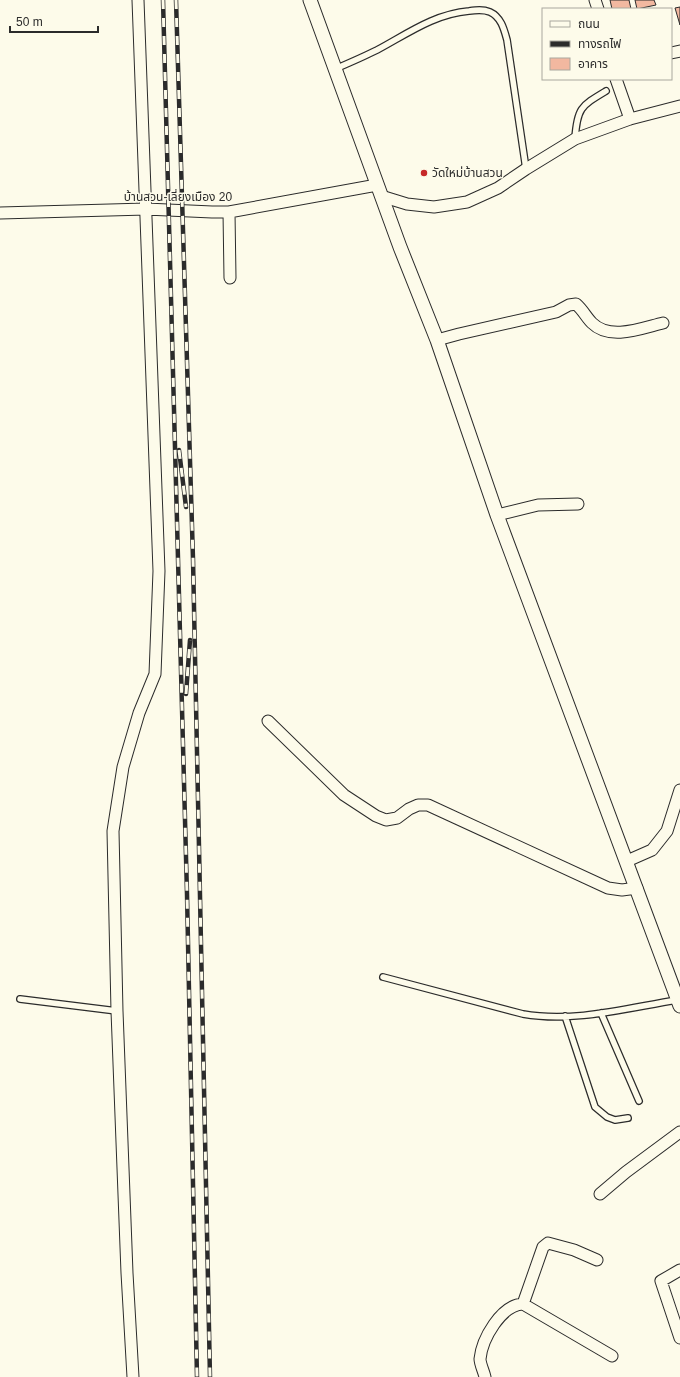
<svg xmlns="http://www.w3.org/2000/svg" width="680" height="1377" viewBox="0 0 680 1377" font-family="Arial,'Noto Sans Thai',sans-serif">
<rect width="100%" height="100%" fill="#fdfbea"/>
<path fill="#f2b8a0" stroke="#2b2b2b" d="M610 0H629L631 9H612Z
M635 0H654L656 5 637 9Z
M680 7V25L675 8Z"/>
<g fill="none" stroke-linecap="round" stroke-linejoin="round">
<defs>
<path id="service" d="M335 69C349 63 363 57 377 50 407 34 434 14 469 11 476 10 483 9 490 12 501 17 504 29 507 40L526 169
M575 139C577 108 581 106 606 91
M383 977 523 1014C574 1023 627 1008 677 1000
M20 999 117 1011
M601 1013 639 1101
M565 1016 595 1107 607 1117 615 1120 628 1118"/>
<path id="minor" d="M595 0 598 9
M671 53 680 51
M616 79 630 119
M381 196 407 204 434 207 467 202 498 188 526 169 575 139 630 119 680 106
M229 212 230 278
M0 213 146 209 212 212H229L377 185
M437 340 459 334 556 312 569 305 576 304C583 310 586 317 592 323 610 341 642 328 663 323
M497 515 538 505 578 504
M268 721 344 795 376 816 386 820 397 818 409 809 418 805H428L608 888 622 890 637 888
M627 861 652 850 667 831 680 790
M600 1194 626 1172 680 1132
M680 1270 661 1281 680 1338
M523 1304 543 1247 548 1243 574 1250 597 1260
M133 1377 127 1273 117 1011 113 831 123 767 139 713 155 674 159 571 138 0
M485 1377C484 1372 480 1364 480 1359 482 1339 501 1305 523 1304L612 1356"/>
<path id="tertiary" d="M310 0 400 247 437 340 497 515 680 1006"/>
</defs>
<use href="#service" stroke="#2b2b2b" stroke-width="8"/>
<use href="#minor" stroke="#2b2b2b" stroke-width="13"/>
<use href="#tertiary" stroke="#2b2b2b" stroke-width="15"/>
<use href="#service" stroke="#fdfbea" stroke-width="5.5"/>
<use href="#minor" stroke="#fdfbea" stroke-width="11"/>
<use href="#tertiary" stroke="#fdfbea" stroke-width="13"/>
<defs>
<path id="rail" d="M163 0 187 894 197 1377
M176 0 193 559 210 1377
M179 450 186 507
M186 694 190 640"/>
</defs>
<use href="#rail" stroke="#2b2b2b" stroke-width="4.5"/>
<use href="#rail" stroke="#fdfbea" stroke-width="3" stroke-dasharray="9" stroke-linecap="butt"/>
</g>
<circle fill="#c62828" stroke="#fdfbea" stroke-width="1.5" cx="424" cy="173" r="4"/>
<g text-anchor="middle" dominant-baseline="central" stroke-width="3" stroke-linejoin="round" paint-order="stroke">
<g font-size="12" fill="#2b2b2b" stroke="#fdfbea" text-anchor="start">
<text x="432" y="173">วัดใหม่บ้านสวน</text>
</g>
<g font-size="12" fill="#2b2b2b" stroke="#fdfbea">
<text x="178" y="197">บ้านสวน-เลี่ยงเมือง 20</text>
</g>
</g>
<rect x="542" y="8" width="130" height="72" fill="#fdfbea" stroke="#a9a89e"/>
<rect x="550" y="21" width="20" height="6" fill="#fdfbea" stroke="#a9a89e"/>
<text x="578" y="28" font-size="12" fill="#2b2b2b">ถนน</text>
<rect x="550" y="41" width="20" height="6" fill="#2b2b2b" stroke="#a9a89e"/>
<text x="578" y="48" font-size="12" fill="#2b2b2b">ทางรถไฟ</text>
<rect x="550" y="58" width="20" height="12" fill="#f2b8a0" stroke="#a9a89e"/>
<text x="578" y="68" font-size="12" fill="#2b2b2b">อาคาร</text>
<path d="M10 26v6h88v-6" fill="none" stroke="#2b2b2b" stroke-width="2"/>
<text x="16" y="26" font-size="12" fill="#2b2b2b" stroke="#fdfbea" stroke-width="3" paint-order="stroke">50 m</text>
</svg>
